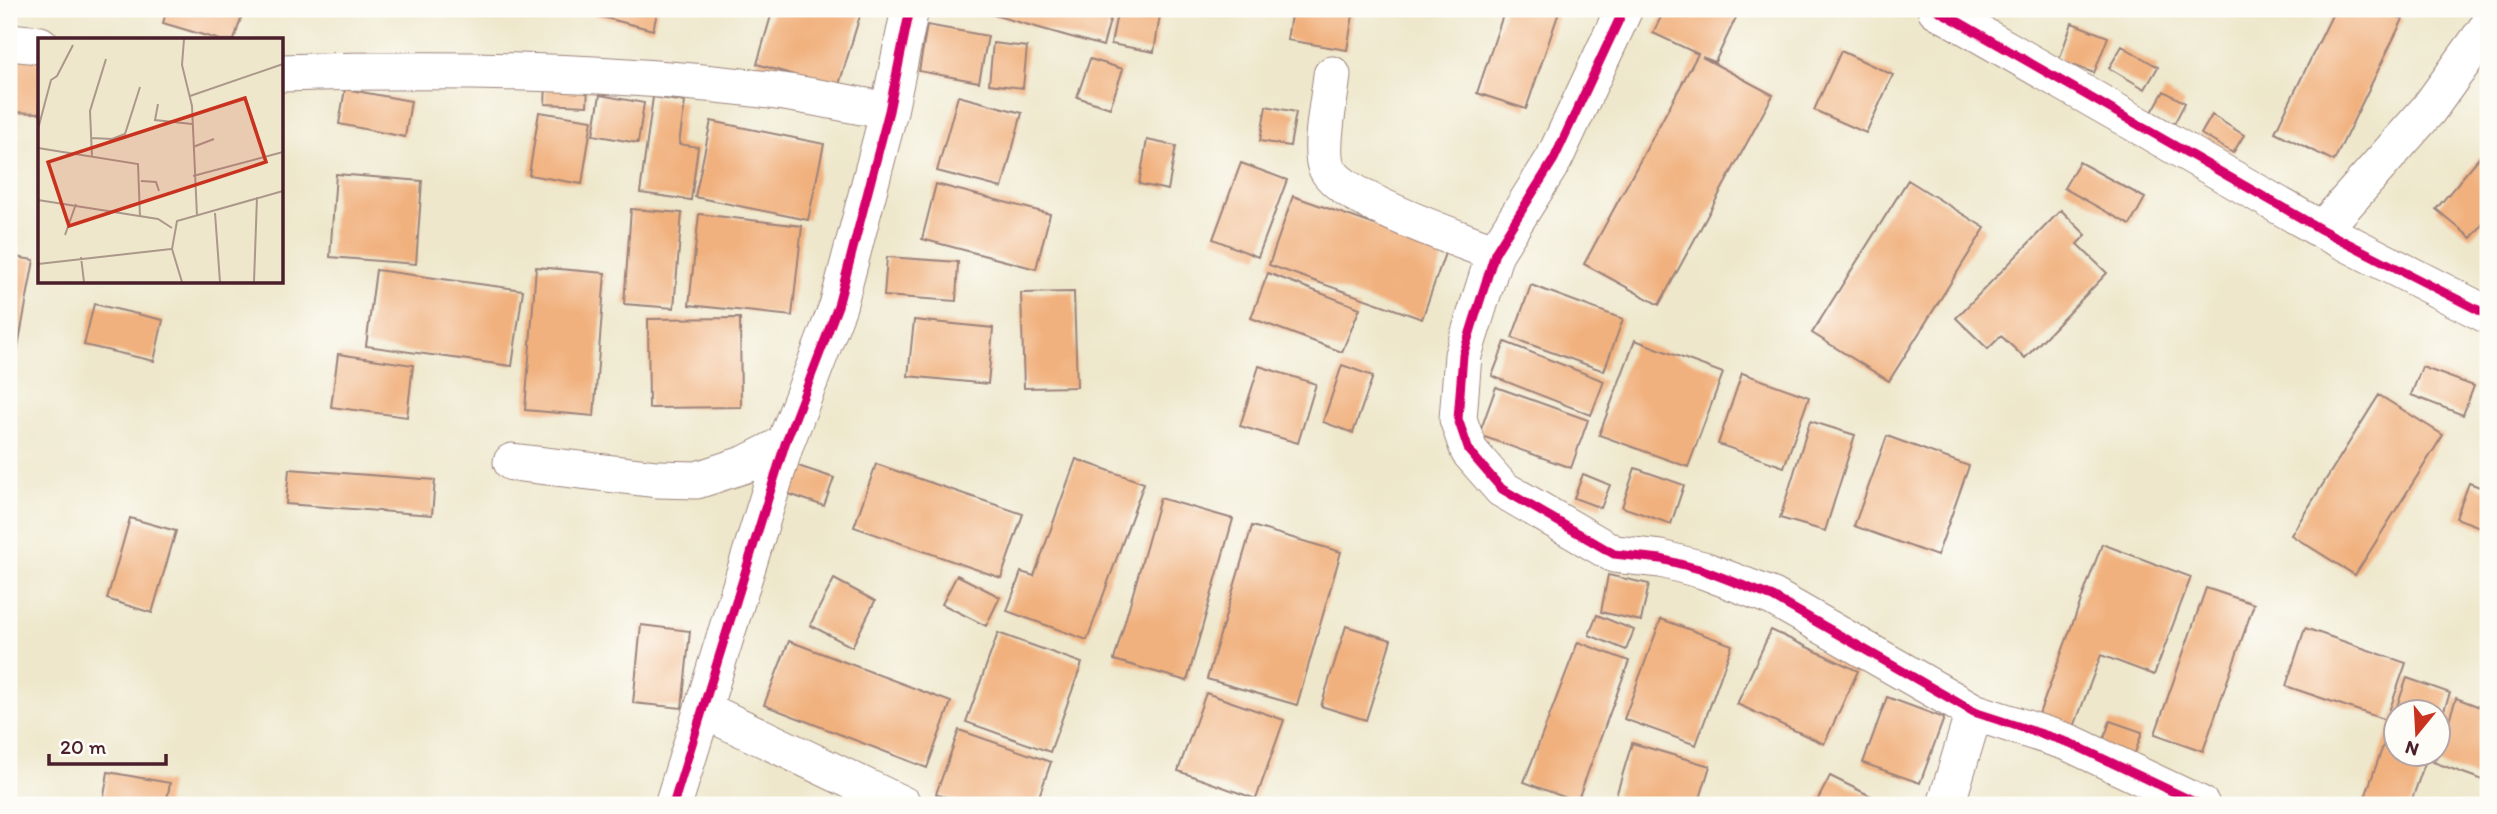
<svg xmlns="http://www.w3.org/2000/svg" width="2497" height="814" viewBox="0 0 2497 814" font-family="Itim,sans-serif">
<rect width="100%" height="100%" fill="#fdfcf7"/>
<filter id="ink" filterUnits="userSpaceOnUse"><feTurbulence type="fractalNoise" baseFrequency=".0143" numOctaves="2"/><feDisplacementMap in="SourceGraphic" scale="14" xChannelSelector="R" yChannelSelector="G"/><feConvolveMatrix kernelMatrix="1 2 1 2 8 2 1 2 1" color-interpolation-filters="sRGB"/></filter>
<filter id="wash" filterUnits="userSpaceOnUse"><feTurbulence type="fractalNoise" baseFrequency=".00686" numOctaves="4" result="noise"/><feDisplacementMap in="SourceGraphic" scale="28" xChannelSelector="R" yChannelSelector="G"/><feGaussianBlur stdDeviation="1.57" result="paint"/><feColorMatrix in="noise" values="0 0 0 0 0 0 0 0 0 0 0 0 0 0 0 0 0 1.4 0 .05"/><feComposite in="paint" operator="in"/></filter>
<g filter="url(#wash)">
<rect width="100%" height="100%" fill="#eee7cb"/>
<g id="blocks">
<path fill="#f1b17e" d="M167 9H244L234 40H220L163 23Z
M596 9H658L653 30 594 15Z
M773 9H862L838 88 757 64Z
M991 9H1113L1103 46 990 14Z
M1118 9H1161L1154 52 1111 44Z
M1292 9H1354L1347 50 1287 40Z
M1505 9H1560L1526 109 1477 93Z
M1665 9H1740L1715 62 1702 57 1773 95 1659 305 1584 264 1698 54 1653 33Z
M2335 9H2381L2403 19 2334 161 2275 132Z
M2072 23 2108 37 2094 73 2059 60Z
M927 25 988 36 979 82 919 71Z
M993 43 1027 47 1023 88 989 84Z
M2122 46 2158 67 2145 89 2109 68Z
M1841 51 1893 75 1866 133 1814 110Z
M9 58H40V113L9 112Z
M1090 59 1123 69 1110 108 1077 97Z
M546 85 588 87 587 106 545 104Z
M345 89 411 101 405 137 339 124Z
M2164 91 2185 103 2174 124 2152 112Z
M600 95 644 103 638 143 593 135Z
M958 96 1022 113 1002 188 937 171Z
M653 97 685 102 679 144 698 147 691 200 640 193Z
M1266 106 1296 112 1290 146 1260 141Z
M539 112 592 120 582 184 529 175Z
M2212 115 2244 135 2233 153 2201 134Z
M711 121 824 144 808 220 695 197Z
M1147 140 1176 146 1168 190 1139 184Z
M2488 147V218L2471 238 2436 209Z
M2079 162 2145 198 2130 225 2064 188Z
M1241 163 1287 180 1258 257 1213 239Z
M336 174 422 181 416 264 330 257Z
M1908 180 1985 228 1889 381 1812 333Z
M936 184 1050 214 1036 269 922 239Z
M1293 196 1446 250 1422 319 1269 265Z
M631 209 682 213 674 308 624 304Z
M2061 210 2086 235 2077 244 2107 273 2025 358 2001 336 1988 349 1956 318Z
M699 214 802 226 792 316 689 305Z
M9 256 34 260 17 352 9 351Z
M887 257 958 262 956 301 884 296Z
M536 267 605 273 594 416 525 410Z
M376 270 523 290 512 366 366 346Z
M1268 273 1360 308 1342 352 1251 318Z
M1531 285 1623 319 1604 371 1512 338Z
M1074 292 1077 387 1024 388 1021 293Z
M94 304 163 320 154 361 84 345Z
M740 318 741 407 649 408 648 319Z
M914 320 993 328 988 384 908 376Z
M1635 340 1723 373 1688 467 1599 435Z
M1505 342 1604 381 1591 415 1492 376Z
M338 354 413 365 407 417 331 407Z
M1342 365 1373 376 1353 433 1323 422Z
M1259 366 1316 384 1298 443 1240 426Z
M2422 367 2474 386 2463 415 2411 395Z
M1742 373 1809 397 1784 467 1718 444Z
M1496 387 1588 420 1571 468 1479 435Z
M2379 395 2443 435 2355 575 2291 535Z
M1810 421 1855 435 1825 531 1780 518Z
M1887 436 1969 466 1937 556 1854 526Z
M1076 459 1144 483 1087 640 1007 611 1021 572 1034 576Z
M876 464 1023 514 1001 578 854 527Z
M795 465 834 478 824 506 786 493Z
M1635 468 1684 485 1671 524 1622 507Z
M289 469 435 480 432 515 286 504Z
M1583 474 1610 485 1601 508 1574 498Z
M2469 483 2488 490V530L2456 518Z
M1160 498 1233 519 1187 681 1114 660Z
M130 518 176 531 152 613 107 599Z
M1252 526 1341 552 1297 705 1207 679Z
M2102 544 2191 577 2154 675 2101 655 2074 727 2039 714Z
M957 575 1000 597 986 626 942 604Z
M1608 575 1649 584 1641 621 1601 612Z
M834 579 875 601 852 647 810 625Z
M2206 588 2254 604 2203 751 2155 734Z
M1597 615 1634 630 1626 650 1589 635Z
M1661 619 1732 645 1696 745 1624 719Z
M641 625 690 631 682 708 633 703Z
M1346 626 1391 640 1366 720 1321 706Z
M2305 628 2406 663 2386 720 2286 686Z
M1771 630 1858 671 1824 744 1737 704Z
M998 633 1082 663 1050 752 966 722Z
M789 641 951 702 927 768 764 705Z
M1578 642 1629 661 1577 802 1524 782Z
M2407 678 2450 693 2438 727V712H2396V754H2428L2410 805H2370L2363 803Z
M1206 693 1284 720 1256 799 1178 771Z
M1887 697 1944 718 1920 783 1863 763Z
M2456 698 2488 710V782L2433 762 2438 754Z
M2110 721 2142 732 2133 759 2101 748Z
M959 730 1051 762 1036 805H968L936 794Z
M1632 743 1710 766 1698 805H1648L1616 796Z
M108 772 170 783 166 805H119L103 802Z
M1830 776 1889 805H1815Z"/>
</g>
</g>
<g filter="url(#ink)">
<use href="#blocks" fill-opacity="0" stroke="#9c837b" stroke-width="2"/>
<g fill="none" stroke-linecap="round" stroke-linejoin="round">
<defs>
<path id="minor" d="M1624 9 1554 159 1495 253 1463 355 1458 419 1469 451 1502 489 1614 554 1661 559 1703 570 1773 597 1974 712 2070 743 2201 805
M1936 9 2322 230 2488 315
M9 42 40 45
M282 73C444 68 607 70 769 90 809 95 849 104 889 111
M1332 75C1330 96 1319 147 1326 166 1338 199 1461 239 1495 253
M2322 230 2428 110 2488 27
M512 462 657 479 697 480 746 464 785 444
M704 710 903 805
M673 805 785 444 838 306 889 111 910 9
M1946 805 1974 712"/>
</defs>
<use href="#minor" stroke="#9c837b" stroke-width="39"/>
<use href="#minor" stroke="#fff" stroke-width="37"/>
<defs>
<path id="cycleway" d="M1624 9 1554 159 1495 253 1463 355 1458 419 1469 451 1502 489 1614 554 1661 559 1703 570 1773 597 1974 712 2070 743 2201 805
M1936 9 2322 230 2488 315
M673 805 785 444 838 306 889 111 910 9"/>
</defs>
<use href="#cycleway" stroke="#fdfcf7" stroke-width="13"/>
<use href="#cycleway" stroke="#d6006c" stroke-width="9"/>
</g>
</g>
<g transform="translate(38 38)">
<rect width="245" height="245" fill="#eee7cb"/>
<path fill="none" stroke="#ac978b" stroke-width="2" d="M146 1 144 27 154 68 159 178M152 58 245 26M120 66 117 82 154 86M0 91 13 42 19 38 35 7M53 100 74 101 87 96 102 49M155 109 176 101M0 110 100 126 102 179M54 119 52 73 68 21M155 138 245 114M103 143 118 144 121 153M0 162 120 181 134 190M177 175 182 244M27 197 38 166M43 219 46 244M0 226 133 211M144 244 134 211 139 183 245 153M216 244 219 159"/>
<path fill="#c8321e" fill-opacity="0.15" stroke="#c8321e" stroke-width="3.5" d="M207 60 228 124 31 188 10 124Z"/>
<rect width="245" height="245" fill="none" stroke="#4a1f2b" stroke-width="3.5"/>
</g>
<rect width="2497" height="814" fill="none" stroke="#fdfcf7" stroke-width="35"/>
<g transform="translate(2417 733) rotate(198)"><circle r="33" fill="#fdfcf7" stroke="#b5a4a5" stroke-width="2"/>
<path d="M0-5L12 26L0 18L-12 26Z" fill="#c8321e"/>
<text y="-10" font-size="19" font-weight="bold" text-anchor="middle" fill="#4a1f2b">N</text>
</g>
<path d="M49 754v10h117v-10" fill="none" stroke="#4a1f2b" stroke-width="3.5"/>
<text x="60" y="754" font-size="21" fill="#4a1f2b" stroke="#fdfcf7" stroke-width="5" paint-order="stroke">20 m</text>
</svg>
